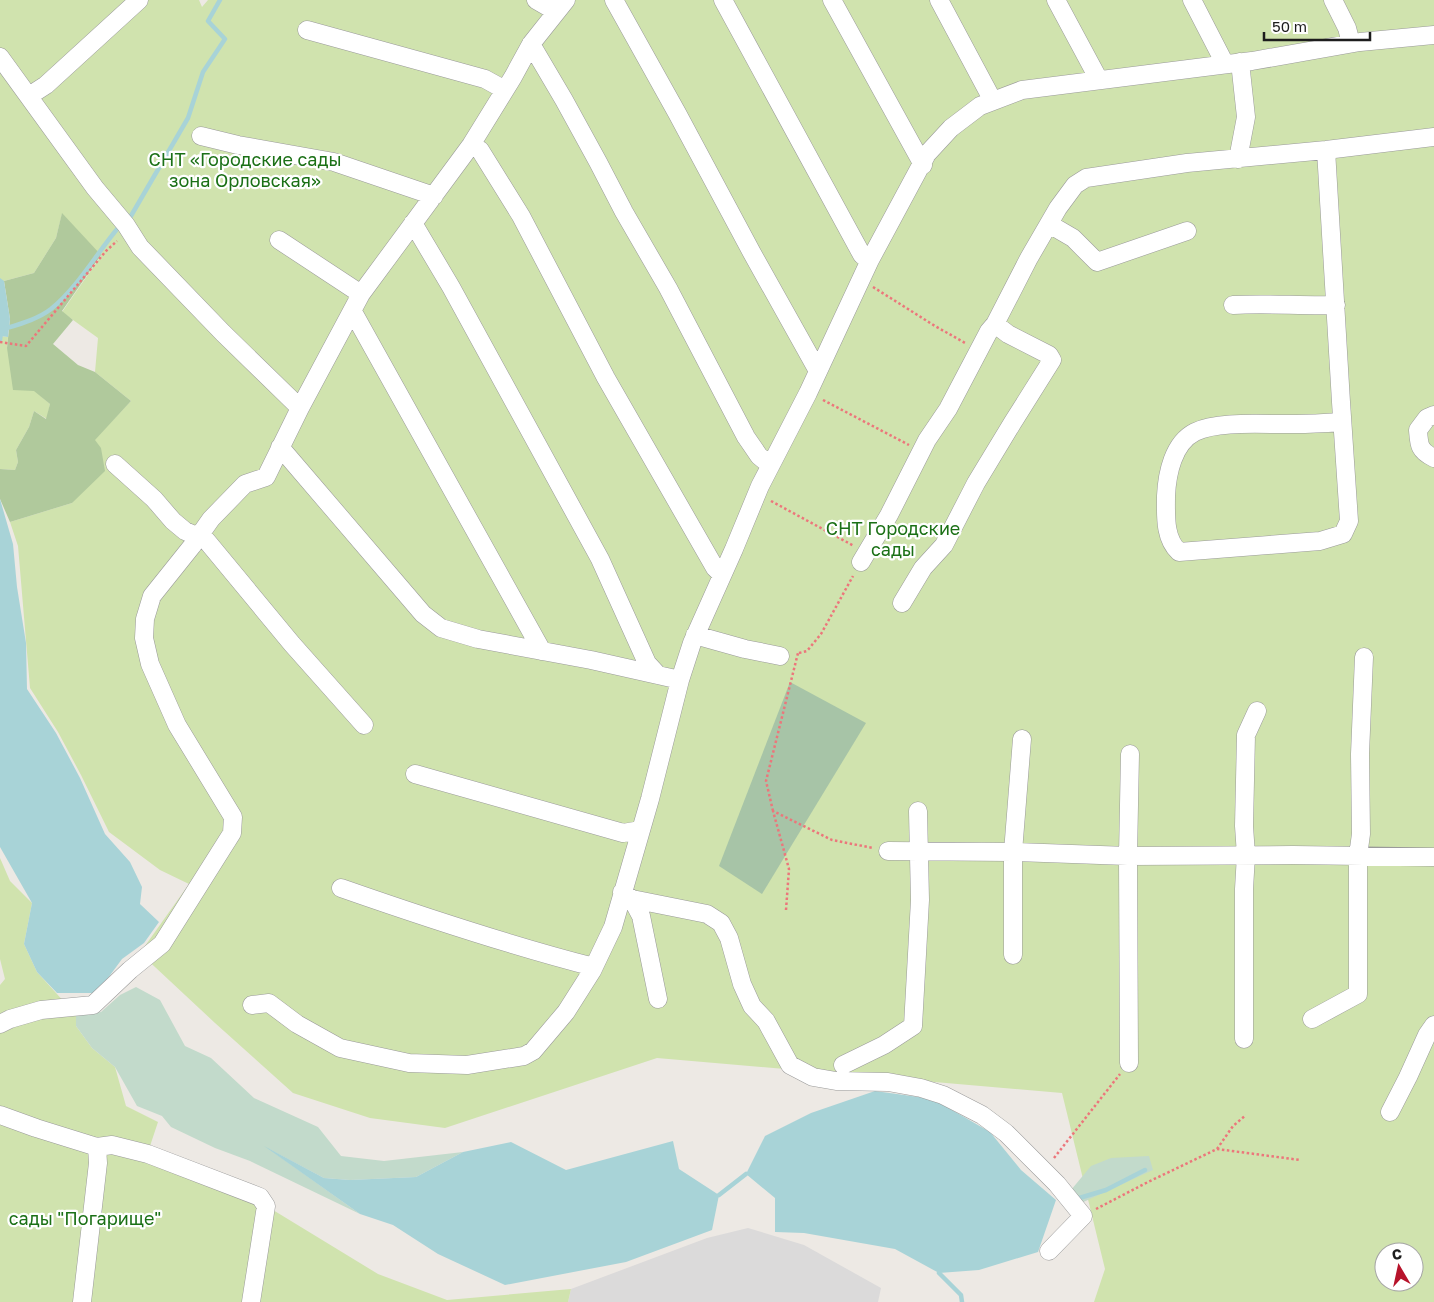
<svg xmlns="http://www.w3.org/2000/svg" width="1434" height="1302" viewBox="0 0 1434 1302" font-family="'Golos Text',sans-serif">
<rect width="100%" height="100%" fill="#ede9e4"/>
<path fill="#dbdada" d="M748 1228 804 1245 881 1288 878 1302H568L571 1289 707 1238Z"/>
<path fill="#d0e3ae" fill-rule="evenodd" d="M0 0H199L202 7 208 0H1434V1302H1094L1105 1269 1062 1093 657 1058 445 1128 370 1118 293 1093 215 1023 140 953 189 884 160 870 109 832 81 775 58 732 30 688 18 546 10 522 72 503 94 440 131 401 95 372 98 338 62 312 101 256 62 214 56 238 34 273 0 282ZM1384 1252H1414V1282H1384Z
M0 336 8 337 7 348 34 390 50 404 47 419 34 411 29 427 16 450 18 462 15 470 0 469Z
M0 858 10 881 32 903 24 944 37 972 76 1015V1026L92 1048 115 1067 126 1106 158 1122 146 1158 253 1201 261 1207 245 1302H0V985L5 979 0 959Z
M273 1210 378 1274 447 1300 571 1289 568 1302H256Z"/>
<path fill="#b0c99c" d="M62 213 101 255 62 311 73 320 53 344 78 365 95 372 131 401 95 440 101 448 105 471 72 503 10 522 0 499V469L15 470 18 462 16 450 29 427 34 411 46 419 50 404 34 391 13 390 7 348 10 319 4 281 34 273 56 238Z"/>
<path fill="#c2dacb" d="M136 987 160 1000 185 1046 211 1058 254 1098 318 1127 341 1156 384 1161 463 1152 416 1177 350 1180 324 1178 269 1149 360 1214 250 1161 215 1148 171 1127 162 1116 137 1106 115 1067 92 1048 76 1026V1015L101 1012 120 995Z
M1149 1156 1153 1170 1079 1204 1071 1190 1091 1166 1111 1158Z"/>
<path fill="#a7c4a7" d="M790 682 866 723 762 894 719 866Z"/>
<path fill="#a8d3d7" d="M0 278 4 281 10 319 8 337 0 336Z
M0 499 13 544 17 587 26 643 27 689 56 733 80 778 105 834 130 862 142 887 140 904 159 922 144 943 122 959 97 993H57L37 972 24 944 32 903 0 847Z
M875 1091 933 1099 990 1132 1021 1170 1056 1200 1038 1252 979 1270 939 1273 895 1249 804 1233 775 1232V1198L746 1174 765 1136 811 1113Z
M673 1141 679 1169 719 1195 712 1230 626 1262 505 1285 438 1254 393 1225 360 1214 264 1146 324 1178 350 1180 416 1177 463 1152 511 1142 566 1170Z"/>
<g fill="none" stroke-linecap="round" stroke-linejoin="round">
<path stroke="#a8d3d7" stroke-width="4.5" d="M128 221 188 118 203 72 225 39 208 21 220 0
M4 329C20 324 38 319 51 309 78 287 96 254 118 228L121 227
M0 340 1 332
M719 1195 746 1174
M1076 1199 1106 1190 1145 1170
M939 1273 961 1295 962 1302"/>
<defs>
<path id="minor" d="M536 0 555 11
M614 0 677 113 752 253 818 371
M723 0 862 255 870 260
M832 0 923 165
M939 0 993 101
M1056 0 1099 80
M1192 0 1225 64
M1333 0 1347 28 1351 43
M307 30 485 79 505 90
M531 44 564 100 598 162 624 212 668 288 746 437 759 456 770 465
M0 57 95 188 126 225 140 247 223 333 300 408
M29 96 46 85 139 0
M201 136 238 145 334 162 434 196
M471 145 480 150 521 216 606 378 715 568 722 575
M1326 150 1341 402 1349 521 1343 534 1320 541 1179 552C1164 538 1166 515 1166 496 1167 474 1173 443 1195 432 1219 420 1268 425 1296 424 1312 424 1327 423 1342 422
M1238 159 1246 117 1240 62
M413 223 451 287 600 559 647 663 658 675
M1049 224 1073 238 1097 262 1187 231
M279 240 361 294
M1233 305C1267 303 1301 306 1336 305
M353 312 542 651
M1434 415 1427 418 1418 430C1419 445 1419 451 1434 458
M280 447 423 614 441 628 478 639 591 660 680 680 692 643 734 549 760 486 808 393 870 260 927 154 951 128 980 106 1022 90 1252 61 1360 42 1434 35
M115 464 154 499 173 521 185 531 206 540 292 644 364 725
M861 562 889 515 927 440 948 409 989 331 995 324 1029 258 1058 208 1075 185 1086 178 1187 163 1326 150 1434 137
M902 603 923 568 944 545 976 483 1013 422 1052 360 1049 355 1008 334 995 324
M695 635 745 649 780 656
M415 774 623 833 641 830
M888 851 1013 852 1128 856 1293 855 1434 857
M341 888C424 917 508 945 594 967
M622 892 632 899 707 914 721 923 729 938 742 984 752 1006 766 1021 790 1065 813 1077 836 1081 888 1082 921 1088 943 1095 982 1115 1006 1133 1057 1184 1083 1216 1049 1251
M632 899 641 916 658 999
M1013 955V852L1022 739
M252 1005 269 1003 297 1024 340 1048 409 1063 467 1065 524 1056 533 1051 566 1012 592 971 613 927 650 799 680 680
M1312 1019 1358 994V856L1361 834 1360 754 1364 657
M0 1024 10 1019 41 1010 93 1005 130 970 162 944 232 833 233 817 177 725 150 664 144 638 145 619 152 596 192 546 211 519 245 484 266 477 300 408 361 294 471 145 513 77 531 44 566 0
M1244 1039V889L1246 855 1244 826 1246 735 1257 711
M1129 1063 1128 856 1130 754
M843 1065 884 1045 913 1026 920 900 918 811
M1390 1112 1408 1077 1427 1035 1434 1025
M0 1115 36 1128 97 1147 112 1145 148 1154 260 1197 266 1206 251 1302
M82 1302 98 1163 97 1147"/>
</defs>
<use href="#minor" stroke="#9a9a9a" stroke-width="19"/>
<path stroke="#ec767b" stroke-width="2.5" stroke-dasharray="2.5 2.5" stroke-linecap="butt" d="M873 287 935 326 967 344
M0 342 26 346 106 251 117 241
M823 400 909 445
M771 501 854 546
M799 653 807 651 821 634 853 576
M773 811 766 781 798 653
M786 910 789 869 773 811 832 840 873 848
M1217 1149 1233 1126 1246 1115
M1054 1158 1120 1074
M1096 1209 1148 1182 1217 1149 1300 1160"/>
<use href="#minor" stroke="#fff" stroke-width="18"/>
</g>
<g text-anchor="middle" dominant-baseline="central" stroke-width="4.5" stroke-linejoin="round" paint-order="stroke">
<g font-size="18" fill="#1b7016" stroke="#fff">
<text x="245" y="159">СНТ «Городские сады<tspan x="245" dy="21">зона Орловская»</tspan></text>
<text x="893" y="528">СНТ Городские<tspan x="893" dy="21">сады</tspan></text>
<text x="85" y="1218">сады "Погарище"</text>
</g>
</g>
<g transform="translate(1399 1267) rotate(351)"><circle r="24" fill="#ffffff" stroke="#a5a5a5"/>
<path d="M0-4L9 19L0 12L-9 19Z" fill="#b7132b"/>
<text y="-8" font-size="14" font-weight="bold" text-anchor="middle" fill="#1d1d1d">С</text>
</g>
<path d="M1264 32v8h106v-8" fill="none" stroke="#1d1d1d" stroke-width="2.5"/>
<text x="1272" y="32" font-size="15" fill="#1d1d1d" stroke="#ffffff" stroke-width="4" paint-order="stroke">50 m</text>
</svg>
